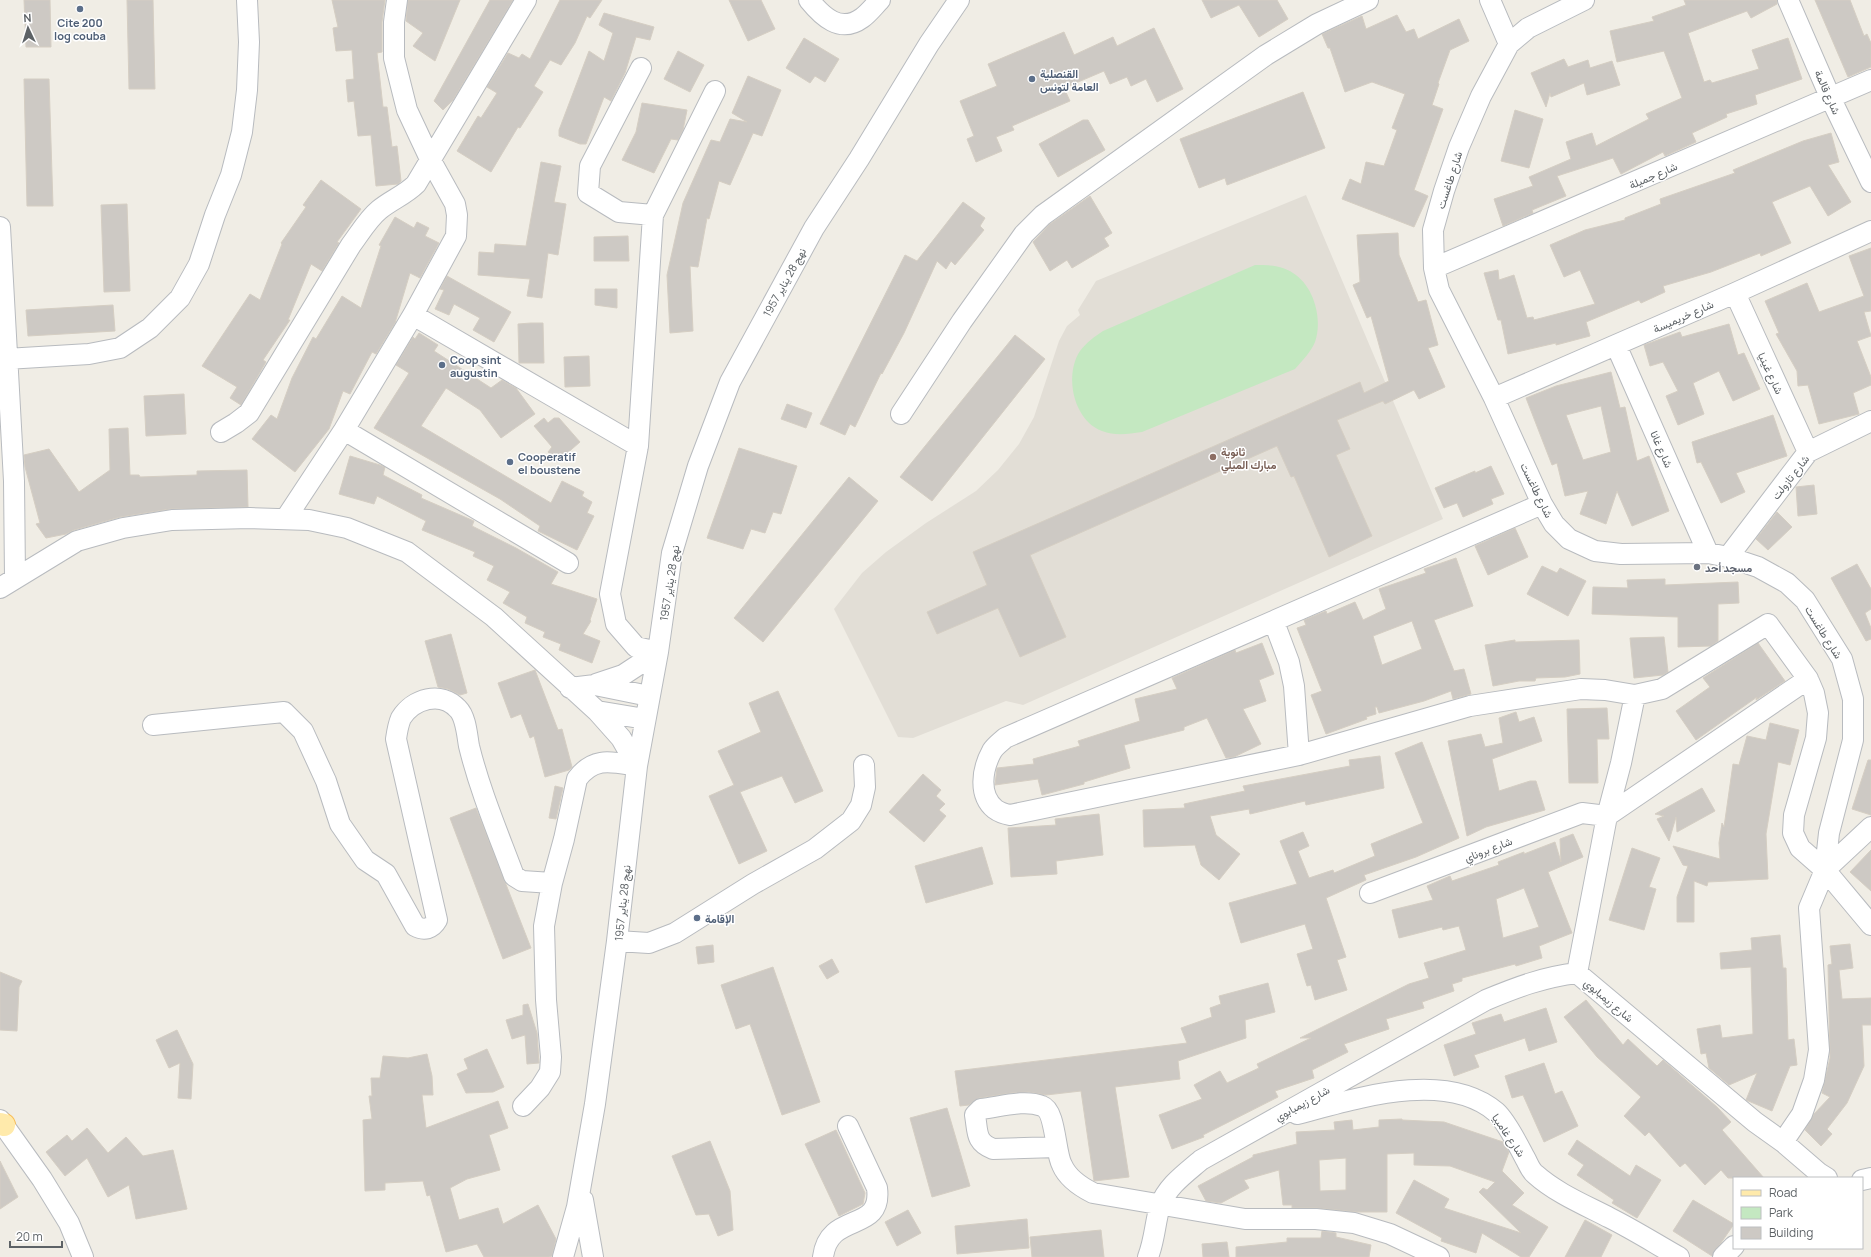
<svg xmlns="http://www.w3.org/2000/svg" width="1871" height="1257" viewBox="0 0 1871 1257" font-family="Manrope,Vazirmatn,sans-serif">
<rect width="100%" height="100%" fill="#f0ede5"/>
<path fill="#e2ded6" d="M1306 195 1443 519 1023 705 1006 701 913 738 898 737 834 609 862 573 886 552 926 523 976 491 998 470 1019 444 1034 417 1059 341 1067 326 1080 315 1078 310 1096 281Z"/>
<path fill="#c4e8c1" d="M1255 265C1268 265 1282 265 1293 273 1314 286 1323 319 1315 342 1311 352 1302 361 1295 369L1142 432C1128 434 1115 436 1102 431 1073 420 1064 375 1080 351 1087 342 1094 337 1103 331Z"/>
<path fill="#cdc9c4" stroke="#d5cec3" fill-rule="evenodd" d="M24 0H50L51 47H26Z
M127 0H153L155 89H129Z
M332 0H385L382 22V52L377 53 383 107H387L392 147 397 146 401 181 398 184 376 186 371 135 358 136 354 101 348 102 346 80 354 79 352 50 336 51 333 28 338 27Z
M408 0H460L435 61 413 46 423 33 406 21Z
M490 0H513L453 100 443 110 434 101Z
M560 0H602L590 18 587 16 575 43 561 65 550 60 534 86 543 92 520 128 518 127 491 172 457 151 478 116 481 118 497 93 487 87 508 53 519 58 522 54 530 59Z
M729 0H761L775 29 748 41Z
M1202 0H1277L1288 19 1259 37 1239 5 1211 18Z
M1684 0H1777V4L1751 18 1747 11 1688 33 1704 82 1710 80 1712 83 1759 69 1752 50 1788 38 1802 79 1755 95 1757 104 1726 114 1727 117 1692 133 1696 142 1665 156 1663 152 1621 174 1613 158 1557 176 1566 196 1532 210 1533 213 1503 226 1494 199 1533 186 1529 177 1571 159 1566 142 1592 133 1596 146 1649 119 1646 114 1682 98 1664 51 1617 62 1610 31 1654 21 1652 17 1686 5Z
M1815 0H1850L1864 36 1867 34 1871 43V67L1848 77Z
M604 13 654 27 650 40 636 37 625 73 611 101 604 97 586 144H580L559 136V130L589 51 604 61 613 33 599 25Z
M1397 15 1406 32 1414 29 1418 39 1459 19 1469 41 1450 50 1438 83 1439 84 1432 105 1443 109 1414 190 1428 196 1414 227 1342 199 1350 179 1361 184 1366 162 1384 166 1397 130 1392 128 1405 94 1372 82 1345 92 1330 48H1328L1322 34 1362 16 1366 29Z
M1154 28 1183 89 1157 102 1146 79 1131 86 1127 77 1110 84 1104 71 1064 88 1070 101 1012 126 1014 130 996 137 1002 151 976 162 967 139 974 136 960 101 997 86 988 64 1064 32 1074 55 1113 37 1117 46Z
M804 38 839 59 825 82 815 76 810 83 786 68Z
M678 51 704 65 690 92 664 79Z
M1564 59 1568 67 1588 60 1590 68 1612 61 1620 85 1587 95 1584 83 1551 97 1550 93 1546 107 1531 73Z
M748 76 781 90 762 136 753 133 730 185 719 181 709 219 707 218 698 267 690 266 693 331 670 333 667 275 683 203 711 140 720 142 730 119 747 122 732 113Z
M24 79H49L53 206H27Z
M1303 92 1325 148 1227 185 1225 178 1199 188 1180 139Z
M642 103 687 110 683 130 678 140 671 139 654 173 622 160 636 132Z
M1515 110 1543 119 1529 168 1501 161Z
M1083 120H1088L1105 150 1058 177 1039 144Z
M1831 133 1839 162 1828 165 1851 202 1828 216 1810 186 1772 202 1791 243 1761 256 1760 253 1711 272 1663 286 1665 292 1641 303 1639 300 1586 322 1590 336 1556 345V343L1508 354 1501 320H1498L1484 273 1498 270 1499 280 1514 275 1527 318 1533 317 1534 320 1595 304 1580 270 1564 277 1550 245 1585 230 1625 220V218L1661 204 1660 199 1735 173 1733 170 1803 141Z
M541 162 561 166 554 202 566 204 558 255 548 253 542 298 527 296 530 279 478 275 479 252 494 253 495 244 526 246Z
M321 180 361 209 337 242 339 243 322 271 311 264 288 320H290L263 360 266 362 241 405 230 398 237 387 202 366 250 294 260 300 282 244 281 243 306 207 303 205Z
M1090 196 1112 233 1104 238 1109 246 1072 268 1067 260 1050 271 1033 242 1050 224Z
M963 202 985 218 980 226 984 230 955 265 951 261 946 269 937 261 904 333 882 374 881 373 855 427 850 424 845 435 820 424 905 255 917 261Z
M127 204 130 291 104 292 101 205Z
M395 217 414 228 417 222 429 228 425 236 439 243 420 278 410 273 395 323 376 354 372 352 350 394 343 391 329 429 295 472 252 439 271 415 277 419 292 378 313 337 316 339 342 296 361 308 381 246 379 245Z
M1398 233 1399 255 1418 302 1426 300 1438 345 1428 348 1445 387 1419 399 1414 390 1385 404 1383 401 1337 420 1350 449 1336 455 1372 536 1329 557 1294 476 1291 477 1277 446 1030 555 1066 637 1020 657 998 608 937 634 927 612 987 585 973 552 1360 382 1364 393 1389 381 1371 316 1367 318 1353 285 1360 282 1357 235Z
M628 236 629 261H594V237Z
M1871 248V311L1864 312 1871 336 1857 341 1871 377V385L1853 393 1859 414 1819 424 1808 385 1798 386 1797 371 1776 334 1779 333 1765 301 1807 283 1819 312 1864 296 1849 256Z
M447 276 511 312 494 342 473 330 480 318 454 304 449 315 435 309 444 290 440 289Z
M595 289H617V308L595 305Z
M113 305 115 331 28 336 26 310Z
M531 323H543L544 363H519L518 324Z
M1729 324 1738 355 1744 353 1760 389 1733 401 1719 371 1693 383 1704 414 1678 425 1666 396 1678 391 1663 362 1650 366 1644 345 1680 332 1682 337Z
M419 333 438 345 434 351 491 388 502 380 516 388 535 414 501 438 480 410 446 388 421 426 551 503 562 481 584 492 582 496 592 502 587 513 594 516 577 550 538 531 540 526 500 499 374 428 409 373 396 365 413 337 415 339Z
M1015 335 1045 359 932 501 900 477Z
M589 356 590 386 565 387 564 357Z
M1611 372 1620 408 1625 407 1637 461 1649 456 1669 511 1632 526 1617 491 1606 524 1580 514 1588 491 1565 496 1557 463 1552 465 1526 398 1556 386ZM1601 406 1611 452 1583 460 1566 415Z
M184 394 186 434 146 436 144 396Z
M787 404 812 413 806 428 781 419Z
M1773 415 1787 456 1736 473 1745 492 1721 503 1701 462 1697 463 1692 442Z
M544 418 548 423 554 418H559L580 442 557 462 548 452 552 447 534 426Z
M128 428 130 475H139L140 477 197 475V471L247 470 248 507 170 509 120 517 74 530 66 534 46 538 36 524 40 523 25 467 24 455 49 449 79 492 110 470 109 429Z
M739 448 797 466 781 514 773 512 765 533 751 529 743 549 707 538Z
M350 456 380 465 385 467 383 475 422 495 421 498 474 521 472 526 516 548 558 572 551 584 597 599 590 620 591 621 583 634 600 641 592 663 559 650 561 644 543 637 545 632 525 623 527 617 503 603 510 592 487 580 494 566 473 556 475 552 422 530 426 521 377 496 374 504 339 494Z
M1491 466 1504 494 1491 499 1493 504 1463 517 1457 503 1444 508 1435 488 1475 471V473Z
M849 477 878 501 763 642 734 618Z
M1814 485 1817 514 1798 516 1796 487Z
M1777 512 1792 527 1768 550 1756 539Z
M1515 528 1528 557 1488 575 1475 546Z
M1456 558 1473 606 1434 620 1454 671 1464 669 1471 694 1453 699 1451 691 1424 701 1379 713 1377 707H1375L1376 714 1366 717 1367 719 1326 734 1311 695 1322 691 1297 628 1306 625 1304 620 1326 611 1327 614 1355 602 1363 620 1386 609 1379 589 1426 573 1424 569ZM1412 621 1422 649 1382 665 1373 636Z
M1857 564 1871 589V609L1865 613 1871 628V639L1866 641 1831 578Z
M1542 566 1557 573 1560 568 1586 581 1568 616 1527 594Z
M1665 579V585L1738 582 1739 603 1718 604V641L1711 646 1678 647V617L1592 614 1593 587 1628 588 1627 580Z
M451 634 467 693 460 695 448 689 438 687 425 641Z
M1664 637 1668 672 1663 675 1634 678 1630 638Z
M1515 640V642L1579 640 1580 674 1565 677 1536 678 1535 681H1519L1493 686 1485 645Z
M1262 643 1274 674 1259 680 1266 701 1243 709 1261 744 1234 757 1226 758 1207 718 1184 727V730L1124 745 1130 768 1084 782V784L1042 795 1038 779 995 785 997 768 1034 764 1033 759 1080 746 1078 741 1140 721 1135 699 1177 689 1172 678 1235 650 1236 653Z
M1758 643 1785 681 1756 700 1757 697 1696 740 1676 711 1710 687 1703 678Z
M535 670 558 730 562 729 572 767 569 770 545 777 534 736 530 738 521 714 511 718 498 683Z
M778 691 823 791 795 803 782 776 740 792 767 851 739 864 709 796 734 785 718 751 761 732 749 703Z
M1607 708 1609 739H1597L1598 783H1569L1567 709Z
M1516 712 1519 722 1534 717 1542 741 1492 759 1499 791 1530 781H1536L1545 810 1486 827 1467 836 1448 741 1481 734 1485 747 1503 743 1499 718Z
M1770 723 1799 730 1790 765 1778 762 1766 834 1768 879 1708 882 1707 886 1694 881V922H1677V897L1688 866 1683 865 1673 846 1720 859 1719 843 1722 823 1724 827 1733 764 1739 765 1747 736 1766 740Z
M1422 742 1459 838 1416 857 1364 875 1366 880 1326 898 1346 957 1337 960 1347 990 1315 1000 1311 985 1307 986 1297 954 1313 949 1305 924 1241 943 1229 903 1297 884 1280 841 1303 832 1309 846 1298 851 1309 878 1333 870 1334 873 1375 856 1371 844 1423 823 1395 753Z
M1380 756 1384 788 1306 805 1305 801 1250 814 1249 809 1210 816 1216 835 1240 854 1219 880 1201 865 1195 845 1144 847 1143 810 1185 808 1184 804 1245 791 1243 786 1350 766 1349 760Z
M1868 760H1871V815L1852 809Z
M923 774 941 790 936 796 945 804 939 810 946 816 924 842 889 812Z
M555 786 563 788 556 819 549 818Z
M1702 788 1715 811 1677 832 1676 817 1669 841 1657 819 1664 816 1655 814Z
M476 808 531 948 503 959 450 818Z
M1099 814 1103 855 1056 861 1057 874 1011 877 1008 828 1056 825 1055 819Z
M1573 834 1583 857 1548 872 1572 933 1539 946 1542 958 1516 966 1515 964 1462 978V981L1452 984 1454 991 1422 1002 1424 1008 1386 1019 1389 1029 1344 1044 1348 1052 1312 1070 1314 1078 1275 1091 1278 1097 1203 1135 1204 1137 1172 1149 1159 1115 1202 1099 1194 1085 1220 1071 1227 1083 1259 1068 1257 1064 1311 1038H1300L1409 984 1429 978 1424 963 1466 950 1459 926 1443 930 1442 927 1399 938 1392 910 1433 900 1427 886 1450 876 1452 881 1499 865 1498 862 1524 852V854L1555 842 1561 862 1560 839ZM1524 888 1539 927 1503 938 1496 899Z
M982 847 993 884 926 903 915 866Z
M1632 848 1660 858 1649 887 1656 889 1644 930 1609 920Z
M1871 850V891L1850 872Z
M1780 935 1783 968H1786L1788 1040 1794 1039 1797 1065 1790 1066 1772 1111 1746 1100 1757 1073 1729 1085 1709 1068 1706 1053 1701 1054 1697 1029 1720 1025 1722 1038 1753 1034 1751 967 1721 969 1720 953 1752 950 1751 938Z
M1850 944 1853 968 1839 970 1842 999 1871 998V1025H1862L1864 1066 1847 1103 1827 1129 1832 1134 1821 1146 1805 1130 1814 1114 1830 1097 1822 1093 1830 1058 1828 965 1832 964 1830 946Z
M713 945 714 962 698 964 696 947Z
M832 959 839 972 827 979 819 966Z
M773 967 820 1102 782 1115 750 1024 736 1029 721 985Z
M0 972 22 981 19 987 17 1031 0 1030Z
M1268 983 1275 1012 1245 1020 1246 1038 1178 1061 1180 1079 1115 1087 1129 1177 1094 1181 1081 1091 1046 1095 1029 1092 1011 1093 979 1098 969 1105 960 1106 955 1071 1187 1043 1181 1028 1212 1017 1210 1008 1221 1004 1219 996Z
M1586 1000 1623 1045 1628 1039 1657 1066 1663 1060 1717 1107 1731 1122 1722 1130 1764 1178H1728L1721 1170 1705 1185 1685 1163 1680 1167 1649 1132 1645 1136 1624 1116 1641 1097 1597 1057 1564 1017Z
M528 1004 537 1033 539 1063 527 1064 525 1035 512 1039 506 1020 523 1015V1005Z
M1546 1008 1557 1042 1529 1051 1525 1038 1474 1055 1479 1067 1454 1076 1444 1045 1476 1034 1472 1023 1501 1014 1504 1022Z
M177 1030 193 1064 191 1099 178 1098 180 1063 169 1068 156 1040Z
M487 1049 504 1087 493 1092 466 1093 457 1074 468 1069 464 1059Z
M427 1054 432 1076 433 1095H422L426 1128 498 1101 508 1128 489 1135 500 1170 467 1179 450 1188 459 1220 498 1208 503 1224 538 1205 556 1239 552 1256 549 1257H484L477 1244 446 1252 430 1195 427 1196 423 1181 385 1183V1190L365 1191 363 1120 372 1119 369 1096H372L371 1078H380L383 1056 408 1058Z
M1544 1063 1555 1094 1562 1091 1578 1126 1544 1142 1523 1095 1512 1098 1505 1076Z
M947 1108 970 1186 932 1197 910 1118Z
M1402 1119V1120L1444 1122 1503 1142 1509 1152 1502 1171 1524 1193 1512 1205 1548 1227 1529 1257H1521L1482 1233 1476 1253 1441 1241 1442 1238 1396 1213 1414 1180 1449 1199 1444 1208 1521 1233 1479 1192 1483 1188 1487 1190 1495 1182 1450 1166 1414 1165V1153L1387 1154V1212H1357L1317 1208H1292V1205H1283L1279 1170 1244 1180 1249 1188 1221 1203 1206 1201 1198 1186 1253 1157V1155L1297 1144 1296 1132 1335 1130 1334 1122 1352 1120 1353 1130 1379 1127V1120ZM1346 1158V1190L1320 1191 1319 1160Z
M87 1128 108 1153 126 1137 143 1156 173 1150 187 1209 136 1219 129 1185 108 1197 87 1158 65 1176 46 1152 67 1135 72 1141Z
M836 1130 865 1193 863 1204 839 1216 805 1144Z
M1577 1140 1630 1176 1636 1165 1661 1180 1637 1218 1612 1203 1614 1200 1577 1175 1584 1165 1568 1154Z
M710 1141 730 1191 733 1230 718 1236 709 1214 696 1215 672 1156Z
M0 1161 18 1197 0 1209Z
M1693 1200 1734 1224 1712 1256 1673 1231Z
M908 1210 921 1233 897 1246 885 1222Z
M1027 1219 1029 1248 957 1254 955 1226Z
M1585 1220 1612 1235 1601 1257H1565Z
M1101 1230 1104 1257H1032L1030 1237Z
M1322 1231 1336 1233V1237L1371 1245 1369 1257H1236V1247L1287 1242V1238H1321Z
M1227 1242 1229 1257H1203L1202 1244Z"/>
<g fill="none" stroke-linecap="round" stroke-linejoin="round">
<defs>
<path id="minor" d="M809 0C822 16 840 34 862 18 869 13 874 6 880 0
M1490 0 1509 44
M1788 0 1831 99 1871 182
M641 68 590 166 588 193 619 212 653 215
M0 227 14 481 15 577
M1434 268 1871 80
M1735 293 1808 452
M413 315 638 446
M1616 345 1708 553
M6 359 89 354 120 348 150 328 180 298 199 264 215 215 231 175 242 132 247 90 249 42 247 0
M1494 398 1735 293 1871 231
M901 414 962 321 1024 234 1043 215 1266 55 1317 24 1368 0
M344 430 568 563
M221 432 236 423 249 413 351 245C360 233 368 219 379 210 391 200 405 195 416 184L526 0
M1542 504 1005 738C1001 742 995 746 992 751 982 769 978 795 995 809 999 812 1005 814 1010 815L1299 755 1470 706 1581 689 1605 690 1635 695 1662 689 1768 624 1808 679 1814 693 1818 713 1816 738 1794 815 1793 833 1800 848 1825 870 1871 925
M286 518 344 430 413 315 456 236 457 215 455 204 430 159 407 110 394 58V22L397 0
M1728 557 1808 452 1871 421
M0 588 77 541 123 528 172 520 250 518 309 520 347 528 407 552 494 617 597 711 645 719
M1274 622 1289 662 1294 686 1299 755
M658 652 636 647 616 624 610 594 638 446 653 215 715 91
M596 684 623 675 658 652
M570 688 595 685 649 696
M597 711 621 738 637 766
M153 725 284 712 303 731 326 781 340 824 365 860 386 874 415 926C424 931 432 929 437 920L396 739C397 732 398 725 401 718 413 699 441 690 458 709 466 717 467 735 469 746 480 791 498 833 514 876L522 881 552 883 564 839 577 779C594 756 612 762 637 766
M1825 870 1871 827
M1370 893 1582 813 1607 816 1808 679
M617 941 649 943 675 933 753 884 815 849 851 821 861 805 865 787 864 765
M1577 973 1607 816 1621 763 1635 695
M523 1106 540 1088 550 1072 551 1057 546 1000 544 926 552 883
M1297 1114C1355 1099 1445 1069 1496 1112 1507 1122 1518 1145 1525 1158 1528 1163 1530 1170 1535 1174 1556 1193 1585 1205 1610 1218 1634 1230 1656 1244 1679 1257
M0 1120 42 1179 69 1223 83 1257
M1783 1142 1819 1173 1827 1178
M1057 1147 993 1149C975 1142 978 1132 975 1115L981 1109C1000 1107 1024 1099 1042 1106 1056 1111 1055 1153 1062 1165 1068 1179 1081 1187 1093 1193L1245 1219H1316L1354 1223 1390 1234 1439 1257
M1862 1180 1871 1178
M583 1200 593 1257
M563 1257 577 1207 595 1104 617 941 637 766 658 652 672 553 698 466 730 382 814 228 859 159 929 44 959 0
M823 1257C829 1210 883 1234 877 1188L848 1126
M1148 1257C1155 1239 1155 1222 1160 1206 1167 1186 1186 1173 1201 1160L1486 1000C1517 987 1544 977 1577 973L1755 1122 1783 1142 1802 1114 1814 1080 1819 1050 1809 908 1825 870 1829 833 1853 740V699L1842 659 1805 600 1787 583 1758 567 1728 557 1708 553 1621 554 1595 551 1569 539 1554 524 1542 504 1494 398 1439 290 1434 268 1433 230 1444 191 1459 147 1481 96 1509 44 1528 28 1584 0
M1723 1257 1734 1246"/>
<path id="major" d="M0 1124 4 1125"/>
</defs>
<use href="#minor" stroke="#b8bbbf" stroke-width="22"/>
<use href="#major" stroke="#f8bd56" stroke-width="24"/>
<use href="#minor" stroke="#fff" stroke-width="20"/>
<use href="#major" stroke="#ffeaab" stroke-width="22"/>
</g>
<g fill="#5c6f8a" stroke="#fff" stroke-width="1.5">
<circle cx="80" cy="9" r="4"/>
<circle cx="1032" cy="79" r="4"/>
<circle cx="442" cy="365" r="4"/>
<circle cx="510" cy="462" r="4"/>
<circle cx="697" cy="918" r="4"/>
</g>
<circle fill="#8d6e63" stroke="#fff" stroke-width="1.5" cx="1213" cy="457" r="4"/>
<circle fill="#6b7280" stroke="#fff" stroke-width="1.5" cx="1697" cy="567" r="4"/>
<g text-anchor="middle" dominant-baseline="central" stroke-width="3" stroke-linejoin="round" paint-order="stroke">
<g font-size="11" font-weight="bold" fill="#4e5e75" stroke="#fff" text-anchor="start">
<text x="80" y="22" text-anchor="middle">Cite 200<tspan x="80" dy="13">log couba</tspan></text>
<text x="1040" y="73">القنصلية<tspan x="1040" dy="13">العامة لتونس</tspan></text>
<text x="450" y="359">Coop sint<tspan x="450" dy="13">augustin</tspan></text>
<text x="518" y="456">Cooperatif<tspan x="518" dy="13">el boustene</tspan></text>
<text x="705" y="918">الإقامة</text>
</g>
<g font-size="11" fill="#5d6266" stroke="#fff">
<text transform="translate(1828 92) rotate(66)">شارع قالمة</text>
<text transform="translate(1653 175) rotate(-23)">شارع جميلة</text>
<text transform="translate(1449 180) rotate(-72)">شارع طاغست</text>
<text transform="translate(784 282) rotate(-61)">نهج 28 يناير 1957</text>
<text transform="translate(1683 316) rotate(-24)">شارع خريميسة</text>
<text transform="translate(1771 373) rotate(65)">شارع غينيا</text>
<text transform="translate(1662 449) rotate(66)">شارع غانا</text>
<text transform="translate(1790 477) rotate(-52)">شارع تازولت</text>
<text transform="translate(1537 490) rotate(64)">شارع طاغست</text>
<text transform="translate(669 583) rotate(-81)">نهج 28 يناير 1957</text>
<text transform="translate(1824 632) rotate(58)">شارع طاغست</text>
<text transform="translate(1488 849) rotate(-21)">شارع بروناي</text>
<text transform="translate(622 903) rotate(-84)">نهج 28 يناير 1957</text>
<text transform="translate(1609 1000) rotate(40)">شارع زيمبابوي</text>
<text transform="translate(1302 1103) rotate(-29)">شارع زيمبابوي</text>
<text transform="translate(1509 1135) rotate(56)">شارع غامبيا</text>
</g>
<g font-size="11" font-weight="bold" fill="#785e54" stroke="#fff" text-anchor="start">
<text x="1221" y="451">ثانوية<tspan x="1221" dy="13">مبارك الميلي</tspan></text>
</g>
<g font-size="11" font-weight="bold" fill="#5b616d" stroke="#fff" text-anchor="start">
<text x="1705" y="567">مسجد أحد</text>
</g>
</g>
<rect x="1733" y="1177" width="130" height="72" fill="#ffffff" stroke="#bec0c2"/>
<rect x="1741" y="1190" width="20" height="6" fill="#ffeaab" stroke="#bec0c2"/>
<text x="1769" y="1197" font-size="12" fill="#5d6266">Road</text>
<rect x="1741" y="1207" width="20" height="12" fill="#c4e8c1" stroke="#bec0c2"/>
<text x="1769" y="1217" font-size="12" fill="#5d6266">Park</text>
<rect x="1741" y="1227" width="20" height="12" fill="#cdc9c4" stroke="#bec0c2"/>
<text x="1769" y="1237" font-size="12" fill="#5d6266">Building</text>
<g transform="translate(28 28) rotate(356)" stroke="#ffffff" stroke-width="3" paint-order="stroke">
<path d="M0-3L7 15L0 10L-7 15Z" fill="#5d6266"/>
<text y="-6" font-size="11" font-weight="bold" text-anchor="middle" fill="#5d6266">N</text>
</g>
<path d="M10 1241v6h52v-6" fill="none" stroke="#5d6266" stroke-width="2"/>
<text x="16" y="1241" font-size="12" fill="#5d6266" stroke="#ffffff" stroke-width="3" paint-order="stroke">20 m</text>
</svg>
